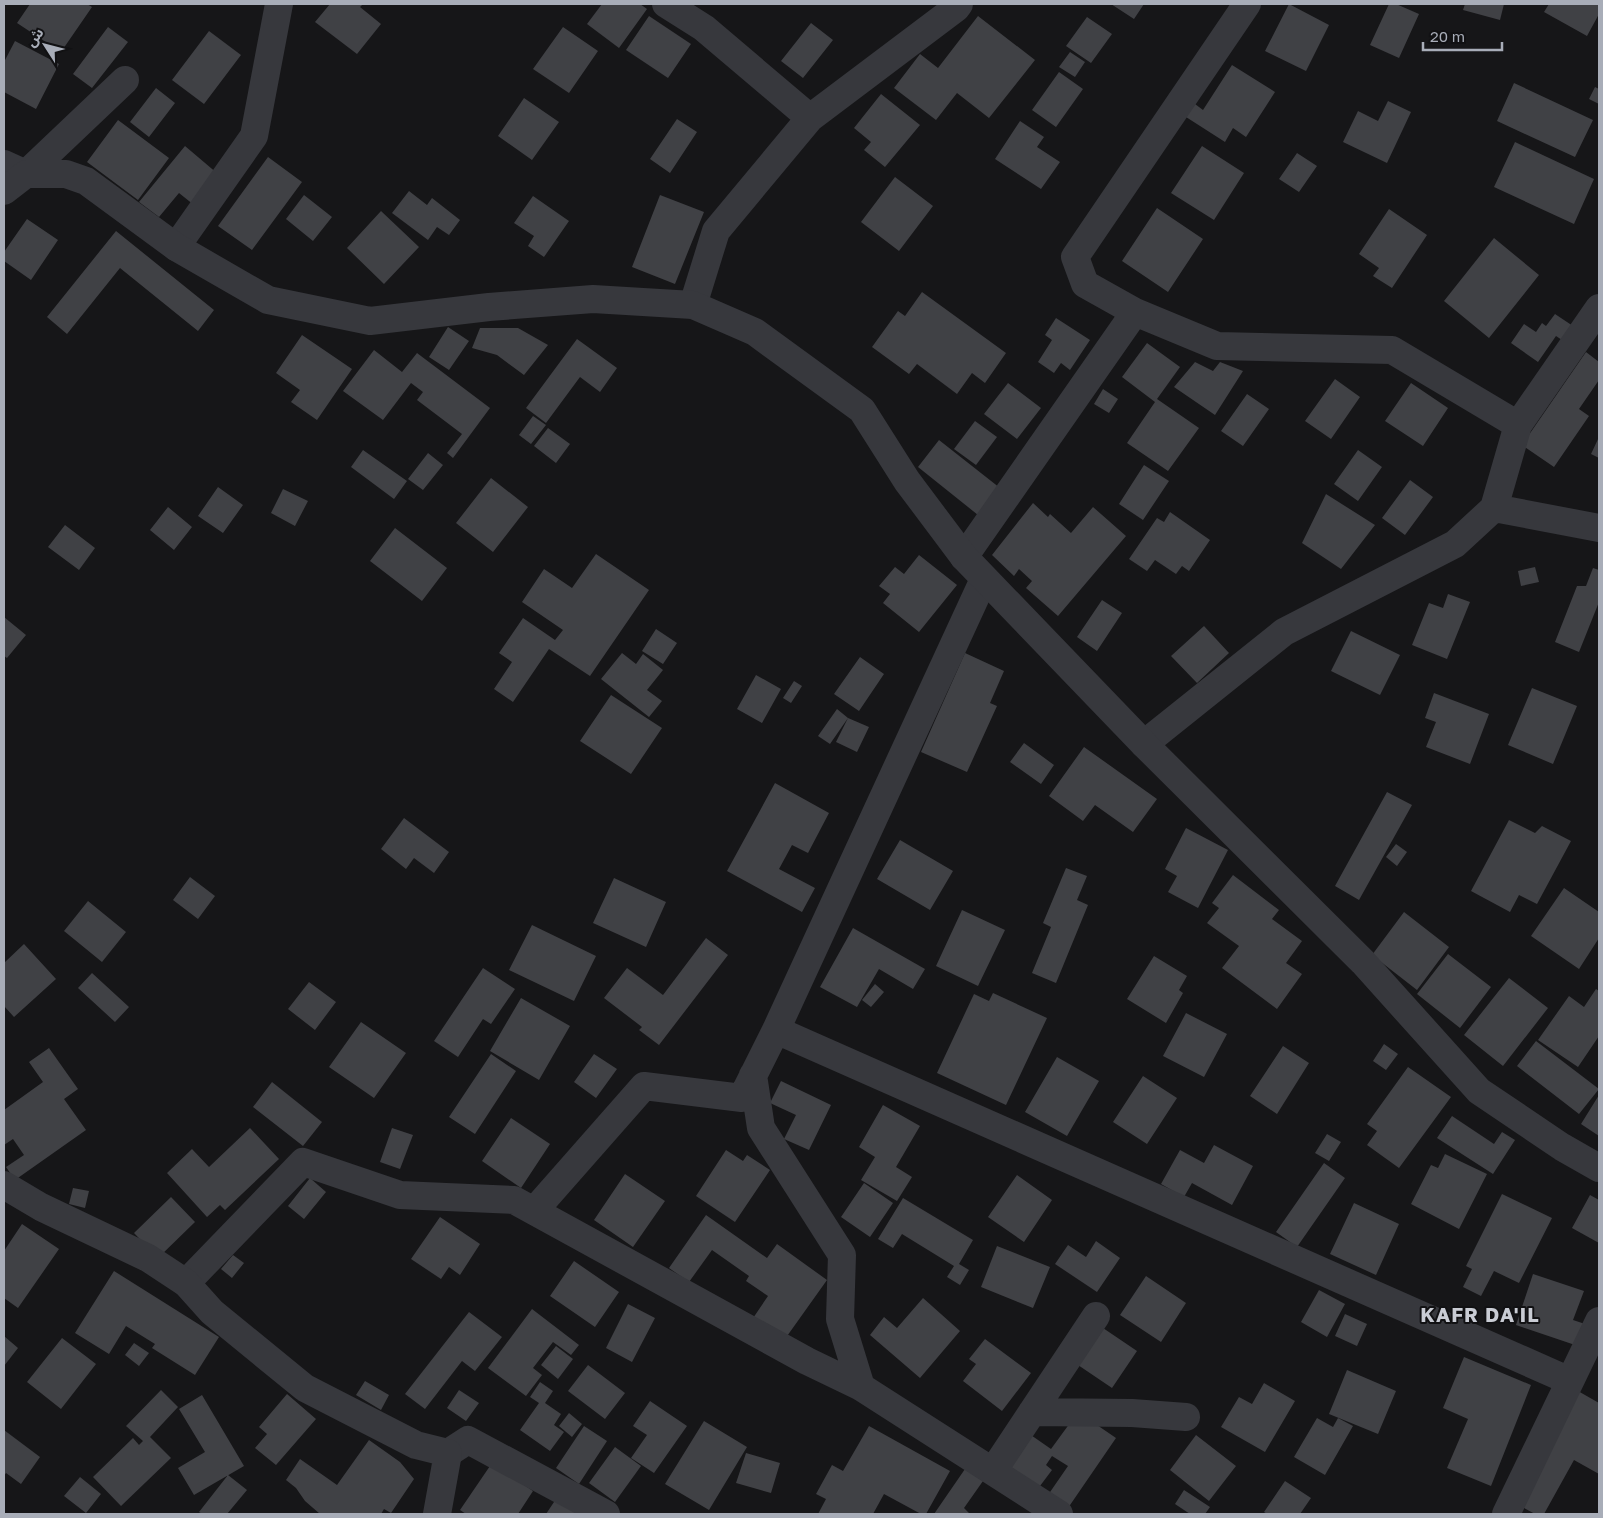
<svg xmlns="http://www.w3.org/2000/svg" width="1603" height="1518" viewBox="0 0 1603 1518" font-family="'Golos Text','Noto Sans Arabic',sans-serif">
<rect width="100%" height="100%" fill="#161618"/>
<path fill="#404145" d="M30 4H87L92 7 61 52 17 23Z
M330 4H363L360 7 381 24 357 54 315 22Z
M602 4H640L647 9 619 48 587 24Z
M1111 4H1144L1134 19Z
M1289 4 1329 25 1306 71 1265 51Z
M1389 4H1396L1419 14 1399 58 1370 45Z
M1465 4H1504L1500 20 1463 10Z
M1549 4H1599V14L1587 36 1544 12Z
M649 16 691 44 668 78 626 50Z
M978 16 1035 60 989 118 957 93 936 120 894 88 920 54 938 68Z
M1087 17 1112 34 1091 63 1066 46Z
M811 23 833 40 803 78 781 61Z
M108 27 128 42 92 88 73 74Z
M563 27 598 51 569 93 533 69Z
M209 31 241 55 204 104 172 80Z
M15 41 59 64 36 109 4 92V62Z
M1070 52 1085 62 1075 77 1059 67Z
M1232 65 1275 92 1246 137 1233 128 1225 142 1186 117 1195 104 1203 110Z
M1059 72 1083 89 1056 127 1032 110Z
M1514 83 1593 120 1575 157 1497 121Z
M1595 87 1599 89V104L1589 99Z
M156 88 175 103 149 137 130 122Z
M881 94 920 125 885 167 864 150 871 142 854 128Z
M524 98 559 122 532 160 498 136Z
M1388 101 1411 112 1387 163 1343 142 1358 111 1378 121Z
M677 119 697 132 670 173 650 159Z
M118 120 169 158 138 200 87 162Z
M1020 121 1044 137 1037 147 1060 162 1041 189 995 159Z
M1515 142 1594 179 1574 224 1494 187Z
M185 146 218 174 194 205 179 193 159 217 139 202Z
M1202 146 1244 173 1214 220 1171 193Z
M1297 153 1317 166 1299 192 1279 179Z
M268 157 302 182 252 250 218 226Z
M895 177 933 206 899 251 861 222Z
M409 191 427 205 432 198 460 220 449 235 437 227 428 240 392 213Z
M304 195 332 217 313 241 286 219Z
M660 195 704 212 675 284 632 267Z
M533 196 569 221 544 257 528 246 534 236 514 223Z
M1157 208 1203 239 1168 292 1122 261Z
M1389 209 1427 235 1392 288 1373 276 1379 268 1359 254Z
M381 211 419 247 384 284 347 248Z
M27 219 58 240 31 280 4 261V252Z
M116 231 214 310 198 331 120 268 67 334 47 317Z
M1494 238 1539 275 1489 338 1444 301Z
M922 292 1006 353 985 383 972 373 957 394 917 364 909 374 872 347 898 311 905 316Z
M1555 314 1573 326 1562 340 1556 336 1538 362 1511 343 1524 324 1536 332 1542 323 1546 326Z
M1056 318 1090 340 1070 370 1061 363 1054 373 1038 362 1052 340 1045 335Z
M448 327 469 341 449 370 429 357Z
M480 328H518L548 345 524 375 497 355 472 348Z
M302 335 352 369 317 420 291 402 300 390 276 373Z
M577 339 617 368 600 392 580 377 546 423 526 408Z
M1147 343 1180 367 1157 399 1199 428 1168 471 1127 443 1155 402 1122 377Z
M374 350 402 372 417 353 490 408 453 458 447 453 462 434 417 400 423 392 411 383 383 420 343 391Z
M1586 352 1599 362V380L1579 409 1589 416 1554 467 1522 445Z
M1195 362 1213 371 1220 362 1243 371 1215 415 1174 387Z
M1335 379 1360 397 1331 439 1305 421Z
M1008 383 1041 408 1017 439 984 414Z
M1411 383 1448 408 1423 446 1385 421Z
M1103 389 1118 399 1109 413 1094 404Z
M1247 394 1269 409 1243 446 1221 431Z
M533 416 546 425 531 444 519 435Z
M975 421 997 437 976 465 954 449Z
M548 428 570 444 556 463 534 446Z
M1599 437V458L1591 454Z
M939 440 1000 488 978 515 918 467Z
M363 450 407 481 394 499 351 467Z
M1358 450 1382 467 1358 501 1334 484Z
M428 453 443 465 423 490 408 479Z
M1144 465 1169 481 1143 520 1119 504Z
M491 478 528 507 493 552 456 523Z
M1410 480 1433 497 1405 535 1382 518Z
M218 487 243 505 223 533 198 516Z
M283 489 308 501 295 526 271 513Z
M1326 494 1375 525 1341 569 1302 543Z
M1033 503 1048 517 1050 514 1071 533 1093 507 1126 536 1058 616 1026 588 1032 581 1019 569 1014 576 992 555Z
M168 507 192 527 174 550 150 530Z
M1170 512 1210 540 1189 571 1182 566 1176 574 1155 560 1147 571 1129 559 1157 518 1164 522Z
M65 525 95 548 79 570 48 547Z
M395 528 447 568 422 601 370 561Z
M596 554 649 590 590 676 549 649 513 702 494 689 512 662 499 653 523 618 555 640 563 630 522 602 544 569 572 588Z
M919 555 957 585 919 632 883 603 890 594 879 586 895 567 904 574Z
M1535 567 1539 582 1521 586 1518 571Z
M1593 568 1599 570V602L1579 652 1555 642 1577 586H1586Z
M1448 594 1470 602 1447 659 1412 645 1429 603 1443 608Z
M1102 600 1122 613 1097 651 1077 637Z
M4 617 26 635 7 658 4 656Z
M1204 626 1229 653 1197 683 1171 656Z
M656 629 677 643 663 664 642 651Z
M1351 631 1400 655 1380 695 1331 671Z
M622 653 636 664 643 654 663 670 647 690 662 701 649 717 601 679Z
M965 653 1004 671 990 703 997 706 967 772 921 752Z
M860 657 884 674 859 711 834 694Z
M756 675 781 689 762 723 737 709Z
M794 681 802 686 791 703 783 698Z
M1532 688 1577 706 1553 764 1508 745Z
M1434 693 1489 714 1470 764 1426 747 1436 722 1425 718Z
M611 695 662 728 631 774 580 741Z
M837 709 848 718 869 727 857 752 836 742 848 718 830 744 818 736Z
M1024 743 1054 765 1041 784 1010 762Z
M1084 747 1157 799 1133 832 1095 805 1083 821 1049 796Z
M775 783 829 813 808 853 792 845 779 869 815 888 802 912 727 871Z
M1387 792 1412 805 1359 900 1335 886Z
M404 818 449 852 434 873 414 858 406 869 381 849Z
M1509 820 1535 833 1542 826 1571 841 1537 904 1519 895 1510 912 1471 891Z
M1186 828 1228 850 1198 908 1168 892 1177 876 1165 869Z
M900 840 953 871 930 910 877 879Z
M1396 844 1407 852 1397 866 1386 857Z
M1066 868 1087 876 1077 900 1088 905 1056 983 1032 973 1051 927 1043 923Z
M1233 875 1279 910 1272 919 1302 941 1286 963 1302 974 1277 1009 1222 968 1239 946 1207 923 1219 908 1212 903Z
M190 877 215 896 198 919 173 900Z
M614 878 666 902 646 947 593 923Z
M1564 888 1599 912V938L1579 969 1531 936Z
M88 901 126 932 102 962 64 931Z
M962 910 1005 930 978 986 936 966Z
M1404 912 1449 947 1417 990 1372 955Z
M532 925 596 956 574 1001 509 970Z
M853 928 925 969 913 989 879 969 857 1007 820 987Z
M706 938 728 955 659 1045 639 1030 642 1027 604 998 627 968 663 995Z
M24 944 56 979 14 1017 4 1006V963Z
M1448 954 1491 987 1460 1028 1417 994Z
M1154 956 1187 976 1179 990 1183 993 1166 1023 1127 999Z
M483 968 515 989 491 1024 483 1019 458 1057 434 1041Z
M92 973 129 1007 115 1022 78 988Z
M1509 978 1548 1008 1503 1066 1464 1035Z
M309 982 336 1002 315 1030 288 1009Z
M875 984 884 992 871 1007 862 1000Z
M1596 989 1599 991V1036L1578 1067 1538 1040 1569 996 1584 1007Z
M993 993 1047 1018 1006 1105 937 1073 974 994 989 1001Z
M521 998 570 1026 539 1080 490 1051Z
M1186 1013 1227 1034 1204 1077 1163 1056Z
M361 1022 406 1053 374 1098 329 1067Z
M1536 1041 1599 1089 1579 1114 1517 1066Z
M1384 1044 1398 1054 1386 1070 1373 1061Z
M1283 1046 1309 1063 1277 1114 1250 1096Z
M49 1048 78 1089 64 1099 86 1130 15 1180 6 1167 24 1155 13 1139 4 1145V1110L43 1082 29 1062Z
M491 1054 516 1071 475 1134 449 1117Z
M594 1054 617 1069 596 1098 574 1082Z
M1057 1057 1099 1081 1067 1136 1025 1112Z
M1408 1067 1451 1097 1399 1168 1367 1145 1377 1131 1367 1124Z
M1143 1076 1177 1098 1147 1144 1113 1122Z
M781 1081 831 1105 809 1150 784 1139 796 1115 770 1103Z
M272 1082 322 1122 303 1146 253 1107Z
M1599 1095V1136L1581 1124Z
M883 1105 920 1126 896 1167 912 1177 897 1201 861 1180 875 1157 859 1147Z
M1452 1116 1494 1144 1502 1132 1515 1140 1493 1174 1437 1138Z
M511 1118 550 1144 521 1188 482 1161Z
M250 1128 279 1159 225 1210 220 1205 207 1217 167 1173 192 1149 209 1167Z
M392 1128 413 1135 400 1169 380 1162Z
M1327 1134 1341 1142 1329 1161 1315 1153Z
M1214 1145 1253 1166 1232 1205 1192 1183 1184 1197 1161 1184 1180 1150 1204 1163Z
M726 1150 743 1161 747 1155 770 1170 735 1222 696 1196Z
M1445 1154 1487 1174 1459 1229 1411 1204 1431 1165 1438 1168Z
M1324 1163 1345 1178 1297 1247 1276 1232Z
M625 1174 665 1201 633 1247 594 1220Z
M1017 1175 1052 1200 1024 1242 988 1217Z
M310 1178 326 1192 304 1219 288 1206Z
M864 1183 893 1203 870 1237 841 1217Z
M73 1188 89 1191 85 1208 69 1204Z
M1502 1194 1552 1218 1519 1283 1494 1271 1481 1296 1463 1287 1472 1269 1466 1266Z
M1590 1195 1599 1200V1243L1572 1228Z
M171 1197 195 1222 158 1258 134 1233Z
M903 1198 973 1240 959 1264 969 1270 960 1285 947 1277 954 1266 902 1234 893 1248 878 1239Z
M1354 1203 1399 1224 1376 1275 1330 1254Z
M706 1215 767 1258 777 1244 827 1280 780 1346 749 1324 768 1296 746 1281 749 1276 712 1250 689 1282 669 1268Z
M440 1217 480 1244 460 1275 449 1267 441 1279 411 1259Z
M22 1224 59 1249 18 1308 4 1298V1251Z
M1096 1241 1120 1258 1097 1292 1055 1264 1068 1245 1086 1257Z
M997 1246 1050 1267 1033 1308 981 1287Z
M233 1255 244 1263 232 1278 221 1269Z
M574 1261 619 1292 595 1327 550 1296Z
M114 1271 219 1337 195 1375 152 1348 155 1344 126 1326 109 1354 75 1333Z
M1533 1274 1584 1291 1573 1320 1585 1324 1578 1346 1516 1325Z
M1146 1276 1186 1303 1161 1342 1120 1315Z
M1319 1290 1345 1304 1327 1337 1301 1322Z
M923 1298 960 1331 920 1378 870 1335 884 1317 897 1328Z
M628 1304 655 1318 632 1362 606 1348Z
M532 1309 579 1345 571 1355 553 1342 533 1368 542 1375 526 1396 488 1368Z
M469 1312 502 1337 475 1371 462 1361 425 1409 405 1394Z
M1345 1314 1367 1324 1357 1346 1335 1336Z
M1103 1328 1137 1351 1112 1388 1078 1365Z
M4 1336 18 1348 4 1366Z
M62 1338 96 1364 61 1409 27 1382Z
M985 1339 1031 1373 1002 1411 963 1381 976 1364 969 1359Z
M134 1343 149 1353 139 1366 125 1355Z
M556 1346 573 1359 558 1379 541 1365Z
M1464 1357 1531 1385 1491 1486 1447 1468 1468 1419 1443 1408Z
M588 1365 625 1393 605 1419 568 1391Z
M1347 1370 1396 1391 1378 1434 1329 1414Z
M365 1381 389 1395 381 1410 356 1395Z
M540 1382 553 1391 545 1403 561 1414 554 1425 564 1432 550 1451 520 1430 539 1403 530 1397Z
M1264 1383 1295 1401 1265 1452 1221 1427 1239 1397 1252 1404Z
M161 1390 178 1407 150 1437 171 1458 121 1506 93 1477 133 1438 139 1445 143 1441 126 1426Z
M459 1390 479 1403 466 1421 447 1408Z
M1578 1391 1599 1403V1474L1574 1460 1544 1514H1535L1517 1504Z
M287 1394 316 1419 276 1465 255 1448 267 1434 259 1427Z
M202 1395 244 1466 194 1495 178 1468 205 1452 179 1409Z
M650 1401 687 1426 654 1473 631 1458 647 1435 633 1426Z
M1078 1412 1116 1438 1068 1508 1048 1495 1068 1466 1052 1456 1046 1465 1052 1470 1037 1490 1004 1467 1028 1433 1051 1449Z
M569 1413 582 1424 572 1437 559 1426Z
M1317 1418 1333 1427 1338 1418 1353 1426 1325 1475 1294 1457Z
M704 1421 747 1447 709 1510 665 1484Z
M584 1426 607 1441 579 1484 556 1468Z
M869 1426 950 1471 926 1514H921L884 1494 873 1514H818L826 1499 816 1494 832 1465 843 1471Z
M4 1430 40 1457 21 1484 6 1473 4 1476Z
M1196 1435 1236 1466 1209 1501 1170 1470Z
M369 1440 400 1462 414 1479 391 1513 384 1509 381 1514H320L305 1501 296 1488 286 1480 300 1459 337 1485Z
M615 1447 641 1466 615 1502 589 1483Z
M746 1453 780 1463 771 1493 736 1483Z
M492 1463 533 1491 518 1514H466L460 1510Z
M965 1469 983 1481 964 1508 970 1514H934Z
M228 1475 247 1490 227 1514H202L199 1512Z
M80 1477 101 1494 86 1513 64 1496Z
M1285 1481 1311 1498 1300 1514H1267L1264 1512Z
M1184 1490 1210 1507 1205 1514H1190L1175 1504Z
M556 1499 579 1514H546Z"/>
<g fill="none" stroke-linecap="round" stroke-linejoin="round">
<path stroke="#37383d" stroke-width="28" d="M666 4 704 28 810 118
M1247 4 1075 257 1085 284 1135 312 1217 346 1392 350 1518 425
M4 164 26 174 125 80
M176 247 254 136 279 4
M693 305 716 231 810 118 956 8 959 4
M1494 508 1599 528
M964 557 1135 312
M1144 744 1284 632 1455 544 1494 508 1518 425 1599 308
M776 1030 1570 1381
M753 1075 761 1128 842 1255 840 1319 861 1387
M534 1211 644 1086 742 1098 776 1030 984 579
M186 1283 303 1162 400 1195 514 1200 807 1361 861 1387 1059 1514
M1032 1412 1132 1413 1186 1417
M448 1453 468 1440 606 1514
M993 1471 1096 1316
M1506 1514 1599 1321"/>
<path stroke="#37383d" stroke-width="28" d="M4 191 26 174H66L86 181 176 247 268 300 370 321 489 307 593 299 693 305 755 332 862 410 907 481 964 557 1144 744 1363 962 1479 1091 1562 1147 1599 1168
M4 1185 41 1207 148 1258 186 1283 212 1312 305 1388 416 1445 448 1453 437 1514"/>
</g>
<g text-anchor="middle" dominant-baseline="central" stroke-width="4" stroke-linejoin="round" paint-order="stroke">
<g font-size="20" font-weight="bold" letter-spacing="1" fill="#c9ccd4" stroke="#111113">
<text x="1480" y="1314">KAFR DA'IL</text>
</g>
</g>
<rect width="1603" height="1518" fill="none" stroke="#a8adb8" stroke-width="10"/>
<g transform="translate(45 45) rotate(306)" stroke="#111113" stroke-width="4" paint-order="stroke">
<path d="M0-4L9 19L0 12L-9 19Z" fill="#a8adb8"/>
<text y="-8" font-size="14" font-weight="bold" text-anchor="middle" fill="#a8adb8">ش</text>
</g>
<path d="M1423 42v8h79v-8" fill="none" stroke="#a8adb8" stroke-width="2.5"/>
<text x="1430" y="42" font-size="15" fill="#a8adb8" stroke="#111113" stroke-width="4" paint-order="stroke">20 m</text>
</svg>
